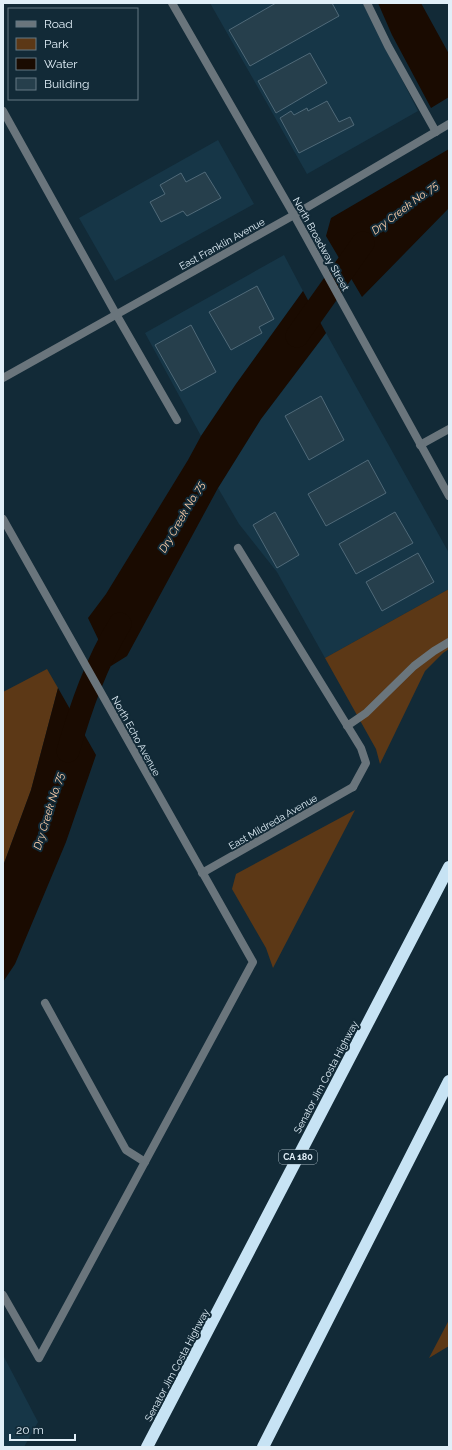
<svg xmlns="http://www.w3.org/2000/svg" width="452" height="1450" viewBox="0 0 452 1450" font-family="Raleway,sans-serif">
<rect width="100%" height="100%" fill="#122a37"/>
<path fill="#163647" d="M210 3H363L418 111 307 174Z
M218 140 254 204 115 281 79 218Z
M284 255 303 291 236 384 201 436 145 333Z
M326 333 449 553V589L325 658 277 572 239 524 218 488 261 419Z
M3 1355 38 1422 24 1447H3Z"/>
<path fill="#5c3816" d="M449 589V649L443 653 425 671 380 764 376 749 325 658Z
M47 669 58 688 31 790 3 866V692Z
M355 810 273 968 266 948 232 889 236 874Z
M449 1320V1346L429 1358Z"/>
<path fill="#1a0b01" d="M378 3H421L449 54V97L431 108 392 35Z
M449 149V208L362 297 326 236 331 218Z
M303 291 326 333 261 419 218 488 127 656 111 666 88 618 106 594 188 460 201 436 236 384Z
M58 688 96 755 66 842 15 964 3 982V866L31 790Z"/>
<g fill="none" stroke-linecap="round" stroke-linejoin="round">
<path stroke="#1a0b01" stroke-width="23" d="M297 336 363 243
M68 751C81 707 96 663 120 624"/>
</g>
<path fill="#263f4c" stroke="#506a79" d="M276 3H332L339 16 250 66 229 30Z
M310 53 327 83 276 113 258 81Z
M327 101 339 122 350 117 354 125 299 153 280 118 291 111 294 115 307 108 308 111Z
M205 172 221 198 187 216 183 211 161 222 150 202 165 194 160 185 181 173 186 182Z
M257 286 274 319 259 327 262 333 231 350 209 312Z
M191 325 216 372 181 391 155 345Z
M321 396 344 440 309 460 285 416Z
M368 460 386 493 326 526 308 494Z
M275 512 299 555 277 568 253 525Z
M395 512 413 543 356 574 339 544Z
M418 553 434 582 382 611 366 582Z"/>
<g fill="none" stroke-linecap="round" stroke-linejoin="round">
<path stroke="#6a757c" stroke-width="8" d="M367 3 388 46 436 132
M3 111 116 314 177 420
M420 445 449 429
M238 548 361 748 366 763 353 787
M347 726 366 713 414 666 434 651 449 642
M45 1003 126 1150 145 1162"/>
<path stroke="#6a757c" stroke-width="8" d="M172 3 294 215 449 496
M3 378 294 215 449 124
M3 519 253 962 39 1358
M202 873 353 787
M3 1295 39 1358"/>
<path stroke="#c7e3f4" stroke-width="12" d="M147 1447 449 867
M263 1447 449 1081"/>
</g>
<g text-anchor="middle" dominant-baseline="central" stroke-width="4" stroke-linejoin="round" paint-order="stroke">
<rect fill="#122a37" stroke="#a3b4be" stroke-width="1" x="279" y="1150" width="38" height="14" rx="3"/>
<g font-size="9" font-weight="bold" fill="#e1eff8">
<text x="298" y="1157">CA 180</text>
</g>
<g font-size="10" fill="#e1eff8" stroke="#122a37">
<text transform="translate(222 244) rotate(-29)">East Franklin Avenue</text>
<text transform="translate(321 244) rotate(61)">North Broadway Street</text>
<text transform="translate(136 736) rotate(61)">North Echo Avenue</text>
<text transform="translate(273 822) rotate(-30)">East Mildreda Avenue</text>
<text transform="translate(326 1077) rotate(-62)">Senator Jim Costa Highway</text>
<text transform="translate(177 1365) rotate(-62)">Senator Jim Costa Highway</text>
</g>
<g font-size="11" font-style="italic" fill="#fecfaa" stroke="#122a37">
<text transform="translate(405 208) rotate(-37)">Dry Creek No. 75</text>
<text transform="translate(182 517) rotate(-60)">Dry Creek No. 75</text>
<text transform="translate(49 811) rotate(-73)">Dry Creek No. 75</text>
</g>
</g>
<rect width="452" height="1450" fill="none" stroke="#e1eff8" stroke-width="8"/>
<rect x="8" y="8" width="130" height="92" fill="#122a37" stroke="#657984"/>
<rect x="16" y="21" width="20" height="6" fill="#6a757c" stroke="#657984"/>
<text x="44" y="28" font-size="12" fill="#e1eff8">Road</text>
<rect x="16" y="38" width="20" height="12" fill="#5c3816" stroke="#657984"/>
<text x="44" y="48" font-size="12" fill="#e1eff8">Park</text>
<rect x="16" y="58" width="20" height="12" fill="#1a0b01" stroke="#657984"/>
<text x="44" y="68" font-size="12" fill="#e1eff8">Water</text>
<rect x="16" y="78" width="20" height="12" fill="#263f4c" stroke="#657984"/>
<text x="44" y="88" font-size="12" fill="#e1eff8">Building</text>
<path d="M10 1434v6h65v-6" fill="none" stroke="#e1eff8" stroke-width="2"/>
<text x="16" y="1434" font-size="12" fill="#e1eff8" stroke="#122a37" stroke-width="3" paint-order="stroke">20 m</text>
</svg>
